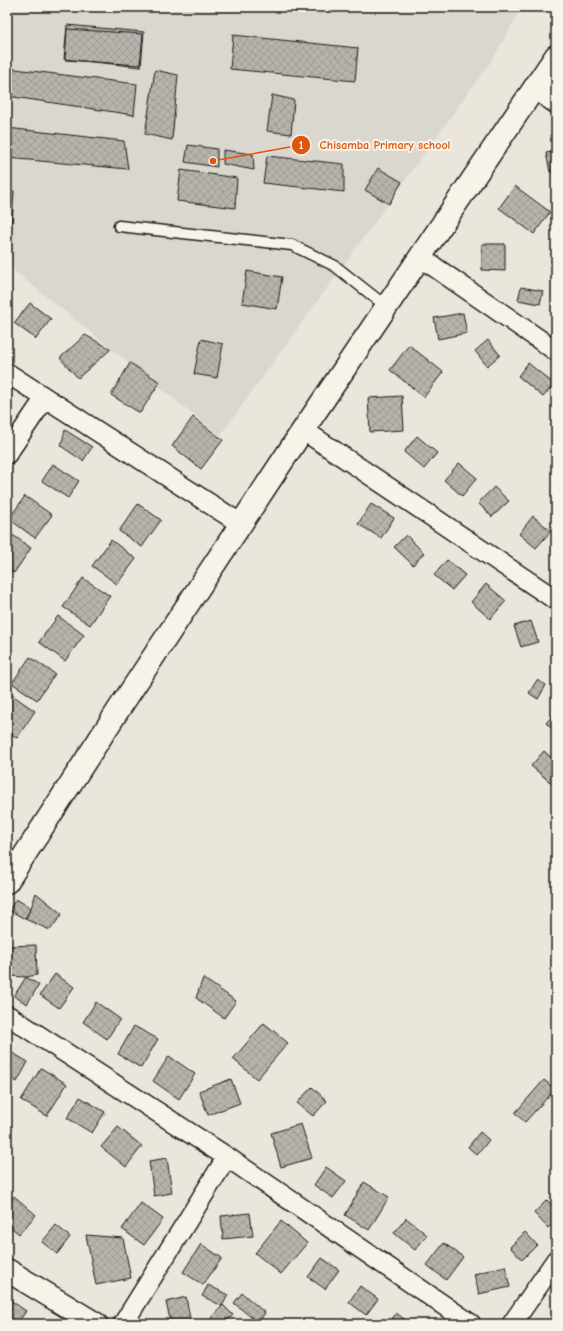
<svg xmlns="http://www.w3.org/2000/svg" width="563" height="1331" viewBox="0 0 563 1331" font-family="'Comic Neue',sans-serif">
<defs>
<pattern id="building-cross-hatch" width="8" height="8" patternUnits="userSpaceOnUse"><rect width="8" height="8" fill="#b6b4ac"/><path d="M0 0l8 8M0 8l8-8" fill="none" stroke="#9c9a93"/></pattern>
</defs>
<rect width="100%" height="100%" fill="#eae6dc"/>
<filter id="ink" filterUnits="userSpaceOnUse"><feTurbulence type="fractalNoise" baseFrequency=".025" numOctaves="2"/><feDisplacementMap in="SourceGraphic" scale="8" xChannelSelector="R" yChannelSelector="G"/><feConvolveMatrix kernelMatrix="1 2 1 2 8 2 1 2 1" color-interpolation-filters="sRGB"/></filter>
<g filter="url(#ink)">
<path fill="#dad7ce" d="M7 7H522L494 57 220 436 7 265Z"/>
<path fill="url(#building-cross-hatch)" stroke="#1c1c1c" d="M67 25 144 32 141 67 64 59Z
M67 29 143 34 140 65 65 60Z
M233 35 358 48 355 81 230 69Z
M7 68 137 84 134 115 7 96Z
M155 70 178 75 172 140 145 134Z
M272 95 294 100 291 134 267 131Z
M7 128 124 141 128 169 7 158Z
M188 145 217 149V167L185 162Z
M223 150 253 154 254 170 223 164Z
M556 151V171L550 172 546 153Z
M267 156 344 164V192L263 183Z
M378 168 402 182 389 204 365 190Z
M181 170 237 178 235 208 177 201Z
M515 186 550 212 534 234 499 208Z
M7 191H14L12 222 7 224Z
M482 244H505V271L482 270Z
M247 271 282 277 277 309 242 303Z
M521 287 543 291 540 304 518 300Z
M30 303 51 319 36 339 14 323Z
M463 313 467 333 438 339 434 318Z
M85 335 111 349 78 378 60 358Z
M201 339 223 344 217 378 194 374Z
M488 340 500 355 487 366 475 351Z
M409 345 443 372 424 397 390 370Z
M130 363 160 382 140 413 111 395Z
M528 363 554 384 543 397 518 376Z
M402 396 404 430 370 432 368 398Z
M193 417 223 440 201 469 172 446Z
M65 430 92 447 83 461 61 446Z
M417 436 437 453 424 469 404 452Z
M459 463 477 478 462 496 444 480Z
M53 464 79 481 68 498 42 481Z
M494 487 509 501 492 517 478 503Z
M25 496 52 515 35 538 9 519Z
M138 504 161 520 142 547 119 531Z
M371 504 394 518 381 538 358 524Z
M533 516 551 531 536 548 519 534Z
M7 531 31 548 14 573 7 568Z
M406 535 424 553 413 565 394 547Z
M111 540 136 559 117 584 92 566Z
M447 560 465 575 452 590 434 575Z
M83 578 110 596 90 625 63 607Z
M486 584 506 601 490 619 471 602Z
M58 616 84 635 65 661 39 642Z
M531 621 538 642 521 647 514 626Z
M30 657 55 674 37 700 12 683Z
M537 680 546 685 538 699 529 693Z
M8 692 35 711 17 738 7 731V694Z
M556 712V732L546 723Z
M544 751 556 762V787L531 766Z
M36 893 62 914 50 930 25 919 31 908Z
M16 899 31 908 25 919 9 910Z
M36 945 37 975 26 977 7 976V946Z
M55 974 74 987 59 1008 40 995Z
M26 977 39 985 27 1004 14 996Z
M203 978 236 1001 224 1018 196 998Z
M96 1002 120 1019 107 1039 83 1022Z
M264 1023 288 1043 257 1079 233 1059Z
M134 1026 158 1039 141 1068 118 1054Z
M9 1051 28 1062 17 1082 7 1076V1055Z
M169 1056 195 1074 179 1099 153 1081Z
M41 1068 67 1084 47 1116 21 1100Z
M231 1079 240 1103 208 1115 199 1091Z
M544 1080 555 1089 525 1122 515 1113Z
M312 1087 327 1101 313 1116 297 1103Z
M80 1097 105 1112 92 1133 67 1118Z
M301 1124 312 1158 281 1167 271 1133Z
M118 1127 142 1146 126 1167 101 1147Z
M480 1132 489 1140 477 1155 468 1147Z
M167 1158 172 1193 154 1196 149 1161Z
M326 1167 346 1181 333 1198 314 1185Z
M364 1182 389 1197 369 1230 345 1215Z
M14 1196 36 1215 19 1234 7 1224V1209Z
M547 1200 556 1209V1220L548 1228 534 1213Z
M141 1203 163 1219 144 1245 122 1229Z
M250 1213 253 1236 223 1239 221 1216Z
M406 1218 427 1235 415 1250 394 1233Z
M281 1221 307 1243 281 1274 255 1253Z
M56 1225 70 1237 57 1254 42 1242Z
M525 1232 537 1245 522 1260 510 1247Z
M86 1235 123 1238 131 1278 96 1285Z
M444 1243 463 1257 446 1280 427 1265Z
M201 1244 222 1258 203 1285 183 1272Z
M322 1258 339 1270 325 1289 308 1277Z
M505 1266 510 1287 479 1294 474 1274Z
M208 1285 228 1295 222 1306 202 1296Z
M360 1286 378 1299 366 1315 349 1302Z
M242 1293 265 1313 258 1323 234 1303Z
M186 1297 191 1324H171L166 1302Z
M7 1298 26 1311 17 1324H7Z
M223 1305 233 1315 224 1324H217L211 1318Z
M396 1313 411 1324H389Z
M52 1319 53 1324 27 1323Z"/>
<g fill="none" stroke-linecap="round" stroke-linejoin="round">
<defs>
<path id="service" d="M119 226 292 245 335 266 387 307"/>
<path id="minor" d="M420 257 556 351
M7 373 241 524
M303 430 556 600
M7 454 45 398
M7 1015 227 1157 471 1324
M123 1324 227 1157
M512 1324 556 1260"/>
<path id="tertiary" d="M536 88 556 102
M7 882 117 712 297 439 556 56
M7 1270 96 1324"/>
</defs>
<use href="#service" stroke="#1c1c1c" stroke-width="13"/>
<use href="#minor" stroke="#1c1c1c" stroke-width="22"/>
<use href="#tertiary" stroke="#1c1c1c" stroke-width="25"/>
<use href="#service" stroke="#f7f3e8" stroke-width="10"/>
<use href="#minor" stroke="#f7f3e8" stroke-width="19"/>
<use href="#tertiary" stroke="#f7f3e8" stroke-width="22"/>
</g>
</g>
<path fill="none" stroke="#de560d" stroke-width="1.5" d="M213 161L301 145"/>
<g fill="#de560d" stroke="#f7f3e8" stroke-width="1.5">
<circle cx="213" cy="161" r="4"/>
<circle cx="301" cy="145" r="10"/>
</g>
<g font-size="12" text-anchor="middle" font-weight="bold" fill="#fff">
<text x="301" y="149">1</text>
</g>
<g font-size="12" text-anchor="middle" font-weight="bold" fill="#de560d" stroke="#f7f3e8" stroke-width="4" stroke-linejoin="round" paint-order="stroke">
<text x="385" y="149">Chisamba Primary school</text>
</g>
<rect width="563" height="1331" fill="none" stroke="#f7f3e8" stroke-width="24"/>
<rect x="12" y="12" width="539" height="1307" fill="none" stroke="#1c1c1c" stroke-width="1.5" filter="url(#ink)"/>
</svg>
